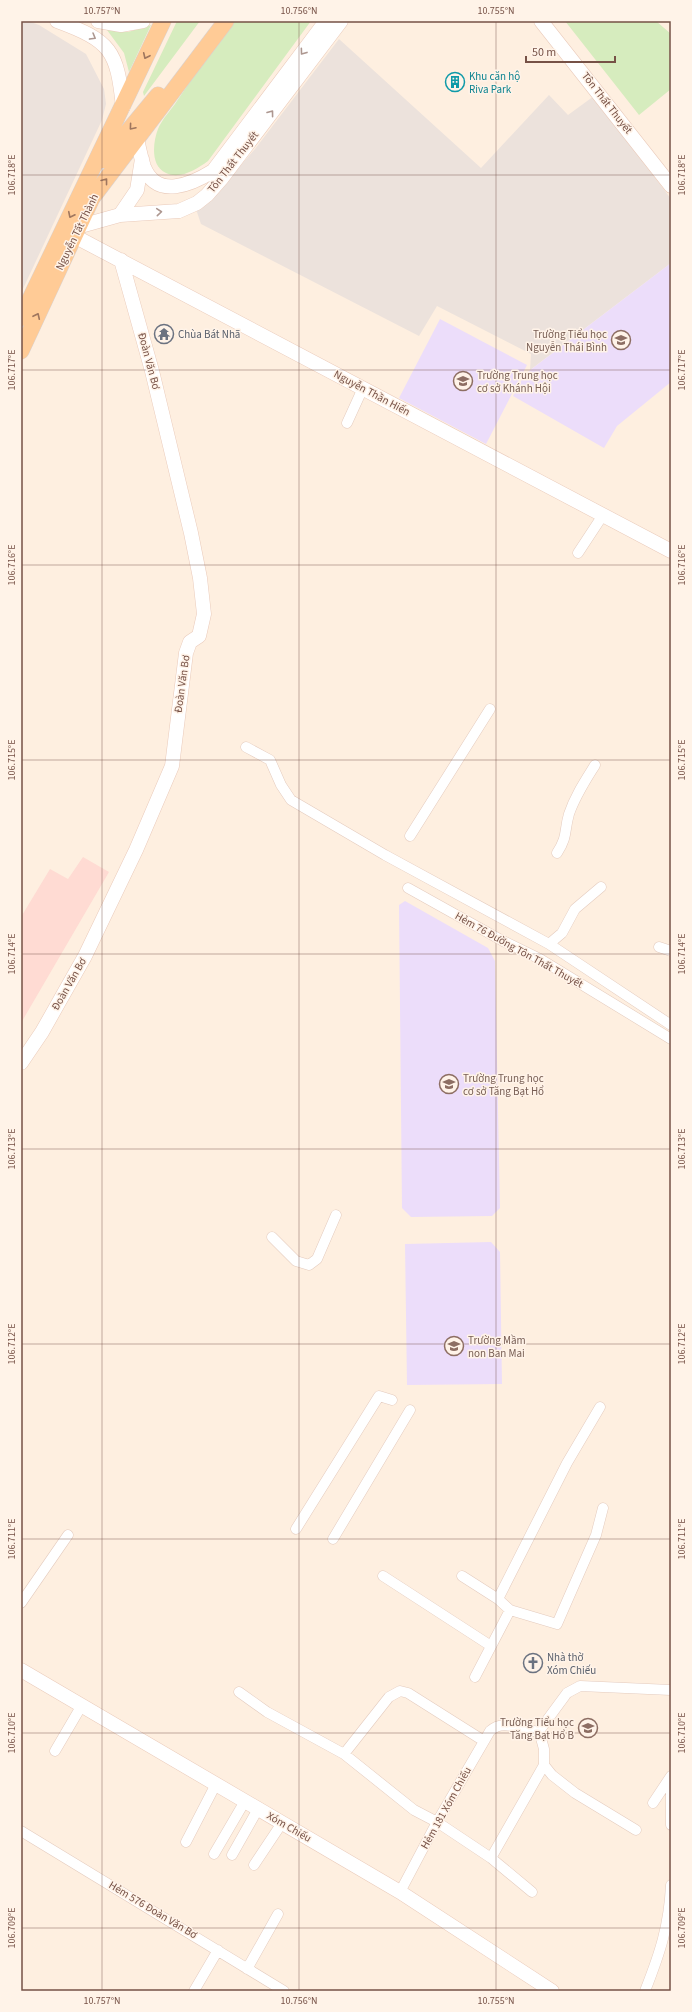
<svg xmlns="http://www.w3.org/2000/svg" width="692" height="2012" viewBox="0 0 692 2012" font-family="'Source Sans 3',sans-serif">
<rect width="100%" height="100%" fill="#feefe0"/>
<path fill="#ffdbd3" d="M83 857 109 872 21 1023V917L50 869 68 879Z"/>
<path fill="#ece2dc" d="M21 21H28L39 25 86 54 104 89 106 104 102 120 21 293Z
M339 39 481 168 549 95 568 115 594 96 671 199V263L530 370 531 354 437 306 419 336 201 224 196 209 225 183 255 149Z"/>
<path fill="#ecddfa" d="M671 263V382L617 426 604 448 513 396 525 374Z
M440 319 527 365 486 444 399 398Z
M405 901 488 948 495 961 500 1208 492 1216 411 1217 402 1208 399 905Z
M491 1242 500 1252 502 1384 407 1385 405 1244Z"/>
<path fill="#d6ecbe" d="M177 21H200L144 96 143 92Z
M233 21H311L208 161C197 169 180 180 166 173 150 166 153 142 158 129 162 119 171 110 177 101 195 74 213 47 233 21Z
M565 21H656L671 34V89L639 115Z
M151 25 129 72 124 53 107 30 128 32Z"/>
<g fill="none" stroke-linecap="round" stroke-linejoin="round">
<defs>
<path id="street" d="M347 423 363 388
M578 553 603 515
M246 747 270 760 281 785 291 800 385 855 549 944 671 1025
M410 836 490 709
M557 853C568 836 564 831 569 814 575 796 585 781 595 765
M408 888 503 941 540 959 671 1039
M549 944 562 933 575 909 601 887
M659 947 671 951
M272 1237 296 1261 309 1265 317 1259 336 1215
M296 1529 379 1396 392 1400
M333 1539 410 1410
M383 1576 491 1646
M462 1576 498 1599 510 1610 557 1624 596 1535 603 1508
M498 1599 567 1463 600 1407
M21 1603 68 1535
M475 1677 510 1610
M239 1692 267 1712 344 1754 414 1810 437 1822 491 1858 544 1765
M539 1731 544 1749V1765L552 1775 575 1793 636 1830
M55 1751 82 1705
M344 1754 389 1697 400 1691 408 1693 484 1741
M671 1777V1825
M653 1803 671 1776
M21 1831 284 1991
M186 1842 216 1784
M214 1854 245 1801
M232 1855 258 1809
M491 1858 532 1892
M254 1865 282 1823
M400 1892 437 1822 490 1731C505 1717 522 1733 539 1731L567 1693 580 1686 671 1690
M247 1969 278 1914
M194 1991 218 1950
M645 1991C660 1953 669 1926 671 1885"/>
<path id="secondary" d="M57 21C111 41 117 50 123 107
M98 21 121 25 143 21
M541 21 671 186
M137 139C139 148 141 158 144 167 157 200 192 184 213 171L326 21
M120 215 137 190 142 159
M77 227 120 215 179 211 197 203 207 195 222 178 341 21
M74 236 671 551
M21 1063 42 1032 85 956 136 850 172 766 186 653 190 642 199 636 204 614 200 578 191 533 152 371 121 260
M21 1670 400 1892 552 1991"/>
<path id="primary" d="M104 160 158 95
M21 318 163 21
M21 351 92 198 226 21"/>
</defs>
<use href="#street" stroke="#e4cbbe" stroke-width="11"/>
<use href="#secondary" stroke="#eacbbb" stroke-width="15"/>
<use href="#primary" stroke="#dbd2cf" stroke-width="17"/>
<use href="#street" stroke="#fff" stroke-width="10"/>
<use href="#secondary" stroke="#fff" stroke-width="14"/>
<use href="#primary" stroke="#ffcb96" stroke-width="16"/>
</g>
<defs><path id="oneway-chevron" d="M-2-3.5L2.5 0L-2 3.5" fill="none" stroke-width="1.6" stroke-linecap="round" stroke-linejoin="round"/></defs>
<g stroke="#ad9790">
<use href="#oneway-chevron" transform="translate(93 37) rotate(30)"/>
<use href="#oneway-chevron" transform="translate(303 52) rotate(126)"/>
<use href="#oneway-chevron" transform="translate(271 113) rotate(-53)"/>
<use href="#oneway-chevron" transform="translate(159 212) rotate(-5)"/>
</g>
<g stroke="#9f765e">
<use href="#oneway-chevron" transform="translate(146 56) rotate(115)"/>
<use href="#oneway-chevron" transform="translate(132 127) rotate(130)"/>
<use href="#oneway-chevron" transform="translate(105 181) rotate(-52)"/>
<use href="#oneway-chevron" transform="translate(71 215) rotate(116)"/>
<use href="#oneway-chevron" transform="translate(37 316) rotate(-65)"/>
</g>
<path fill="none" stroke="#765146" stroke-width="1" stroke-opacity="0.45" d="M102 21V1991M299 21V1991M496 21V1991M21 175H671M21 370H671M21 565H671M21 760H671M21 954H671M21 1149H671M21 1344H671M21 1539H671M21 1733H671M21 1928H671"/>
<defs>
<symbol id="building-ring" viewBox="-11 -11 22 22"><circle r="9.5" fill="#fff3e8" stroke="#0f9aa8" stroke-width="1.5"/><path d="M-4-6H4V6H1V3H-1V6H-4ZM-2.5-4.3h1.7v1.8h-1.7ZM.8-4.3h1.7v1.8H.8ZM-2.5-1h1.7V.8h-1.7ZM.8-1h1.7V.8H.8Z" fill="#0f9aa8"/></symbol>
<symbol id="temple-ring" viewBox="-11 -11 22 22"><circle r="9.5" fill="#fff3e8" stroke="#6b7280" stroke-width="1.5"/><path d="M0-6L5-2H3V0L6.5 2.5H4V6H1.5V3h-3V6H-4V2.5H-6.5L-3 0V-2H-5Z" fill="#6b7280"/></symbol>
<symbol id="school-ring" viewBox="-11 -11 22 22"><circle r="9.5" fill="#fff3e8" stroke="#8d6e63" stroke-width="1.5"/><path d="M0-5L7-2L0 1L-7-2ZM-4 1L0 2.5L4 1V4Q0 6-4 4Z" fill="#8d6e63"/></symbol>
<symbol id="church-ring" viewBox="-11 -11 22 22"><circle r="9.5" fill="#fff3e8" stroke="#6b7280" stroke-width="1.5"/><path d="M-1.2-6h2.4v3.5h3.3v2.4h-3.3V6h-2.4V-.1h-3.3v-2.4h3.3Z" fill="#6b7280"/></symbol>
</defs>
<g fill-rule="evenodd">
<use href="#building-ring" x="444" y="71" width="22" height="22"/>
<use href="#temple-ring" x="153" y="323" width="22" height="22"/>
<use href="#school-ring" x="610" y="329" width="22" height="22"/>
<use href="#school-ring" x="452" y="370" width="22" height="22"/>
<use href="#school-ring" x="438" y="1073" width="22" height="22"/>
<use href="#school-ring" x="443" y="1335" width="22" height="22"/>
<use href="#church-ring" x="522" y="1652" width="22" height="22"/>
<use href="#school-ring" x="577" y="1717" width="22" height="22"/>
</g>
<g text-anchor="middle" dominant-baseline="central" stroke-width="3" stroke-linejoin="round" paint-order="stroke">
<g font-size="11" fill="#0d838f" stroke="#fff3e8" text-anchor="start">
<text x="469" y="76">Khu căn hộ<tspan x="469" dy="13">Riva Park</tspan></text>
</g>
<g font-size="11" fill="#765146" stroke="#fff3e8">
<text transform="translate(607 103) rotate(52)">Tôn Thất Thuyết</text>
<text transform="translate(233 162) rotate(-52)">Tôn Thất Thuyết</text>
<text transform="translate(77 232) rotate(-64)">Nguyễn Tất Thành</text>
<text transform="translate(149 361) rotate(75)">Đoàn Văn Bơ</text>
<text transform="translate(372 393) rotate(28)">Nguyễn Thần Hiến</text>
<text transform="translate(182 684) rotate(-82)">Đoàn Văn Bơ</text>
<text transform="translate(519 950) rotate(29)">Hẻm 76 Đường Tôn Thất Thuyết</text>
<text transform="translate(69 984) rotate(-60)">Đoàn Văn Bơ</text>
<text transform="translate(446 1808) rotate(-61)">Hẻm 181 Xóm Chiếu</text>
<text transform="translate(289 1827) rotate(30)">Xóm Chiếu</text>
<text transform="translate(153 1910) rotate(31)">Hẻm 576 Đoàn Văn Bơ</text>
</g>
<g font-size="11" fill="#5b616d" stroke="#fff3e8" text-anchor="start">
<text x="178" y="334">Chùa Bát Nhã</text>
<text x="547" y="1657">Nhà thờ<tspan x="547" dy="13">Xóm Chiếu</tspan></text>
</g>
<g font-size="11" fill="#785e54" stroke="#fff3e8" text-anchor="start">
<text x="607" y="334" text-anchor="end">Trường Tiểu học<tspan x="607" dy="13">Nguyễn Thái Bình</tspan></text>
<text x="477" y="375">Trường Trung học<tspan x="477" dy="13">cơ sở Khánh Hội</tspan></text>
<text x="463" y="1078">Trường Trung học<tspan x="463" dy="13">cơ sở Tăng Bạt Hổ</tspan></text>
<text x="468" y="1340">Trường Mầm<tspan x="468" dy="13">non Ban Mai</tspan></text>
<text x="574" y="1722" text-anchor="end">Trường Tiểu học<tspan x="574" dy="13">Tăng Bạt Hổ B</tspan></text>
</g>
</g>
<rect width="692" height="2012" fill="none" stroke="#fff3e8" stroke-width="44"/>
<path d="M526 56v6h89v-6" fill="none" stroke="#765146" stroke-width="2"/>
<text x="532" y="56" font-size="12" fill="#765146" stroke="#fff3e8" stroke-width="3" paint-order="stroke">50 m</text>
<rect x="22" y="22" width="648" height="1968" fill="none" stroke="#765146" stroke-width="1.5"/>
<g font-size="10" text-anchor="middle" fill="#765146">
<text x="102" y="14">10.757°N</text>
<text x="299" y="14">10.756°N</text>
<text x="496" y="14">10.755°N</text>
<text transform="translate(681 175) rotate(-90)" y="4">106.718°E</text>
<text transform="translate(11 175) rotate(-90)" y="4">106.718°E</text>
<text transform="translate(681 370) rotate(-90)" y="4">106.717°E</text>
<text transform="translate(11 370) rotate(-90)" y="4">106.717°E</text>
<text transform="translate(681 565) rotate(-90)" y="4">106.716°E</text>
<text transform="translate(11 565) rotate(-90)" y="4">106.716°E</text>
<text transform="translate(681 760) rotate(-90)" y="4">106.715°E</text>
<text transform="translate(11 760) rotate(-90)" y="4">106.715°E</text>
<text transform="translate(681 954) rotate(-90)" y="4">106.714°E</text>
<text transform="translate(11 954) rotate(-90)" y="4">106.714°E</text>
<text transform="translate(11 1149) rotate(-90)" y="4">106.713°E</text>
<text transform="translate(681 1149) rotate(-90)" y="4">106.713°E</text>
<text transform="translate(11 1344) rotate(-90)" y="4">106.712°E</text>
<text transform="translate(681 1344) rotate(-90)" y="4">106.712°E</text>
<text transform="translate(681 1539) rotate(-90)" y="4">106.711°E</text>
<text transform="translate(11 1539) rotate(-90)" y="4">106.711°E</text>
<text transform="translate(11 1733) rotate(-90)" y="4">106.710°E</text>
<text transform="translate(681 1733) rotate(-90)" y="4">106.710°E</text>
<text transform="translate(681 1928) rotate(-90)" y="4">106.709°E</text>
<text transform="translate(11 1928) rotate(-90)" y="4">106.709°E</text>
<text x="102" y="2004">10.757°N</text>
<text x="299" y="2004">10.756°N</text>
<text x="496" y="2004">10.755°N</text>
</g>
</svg>
